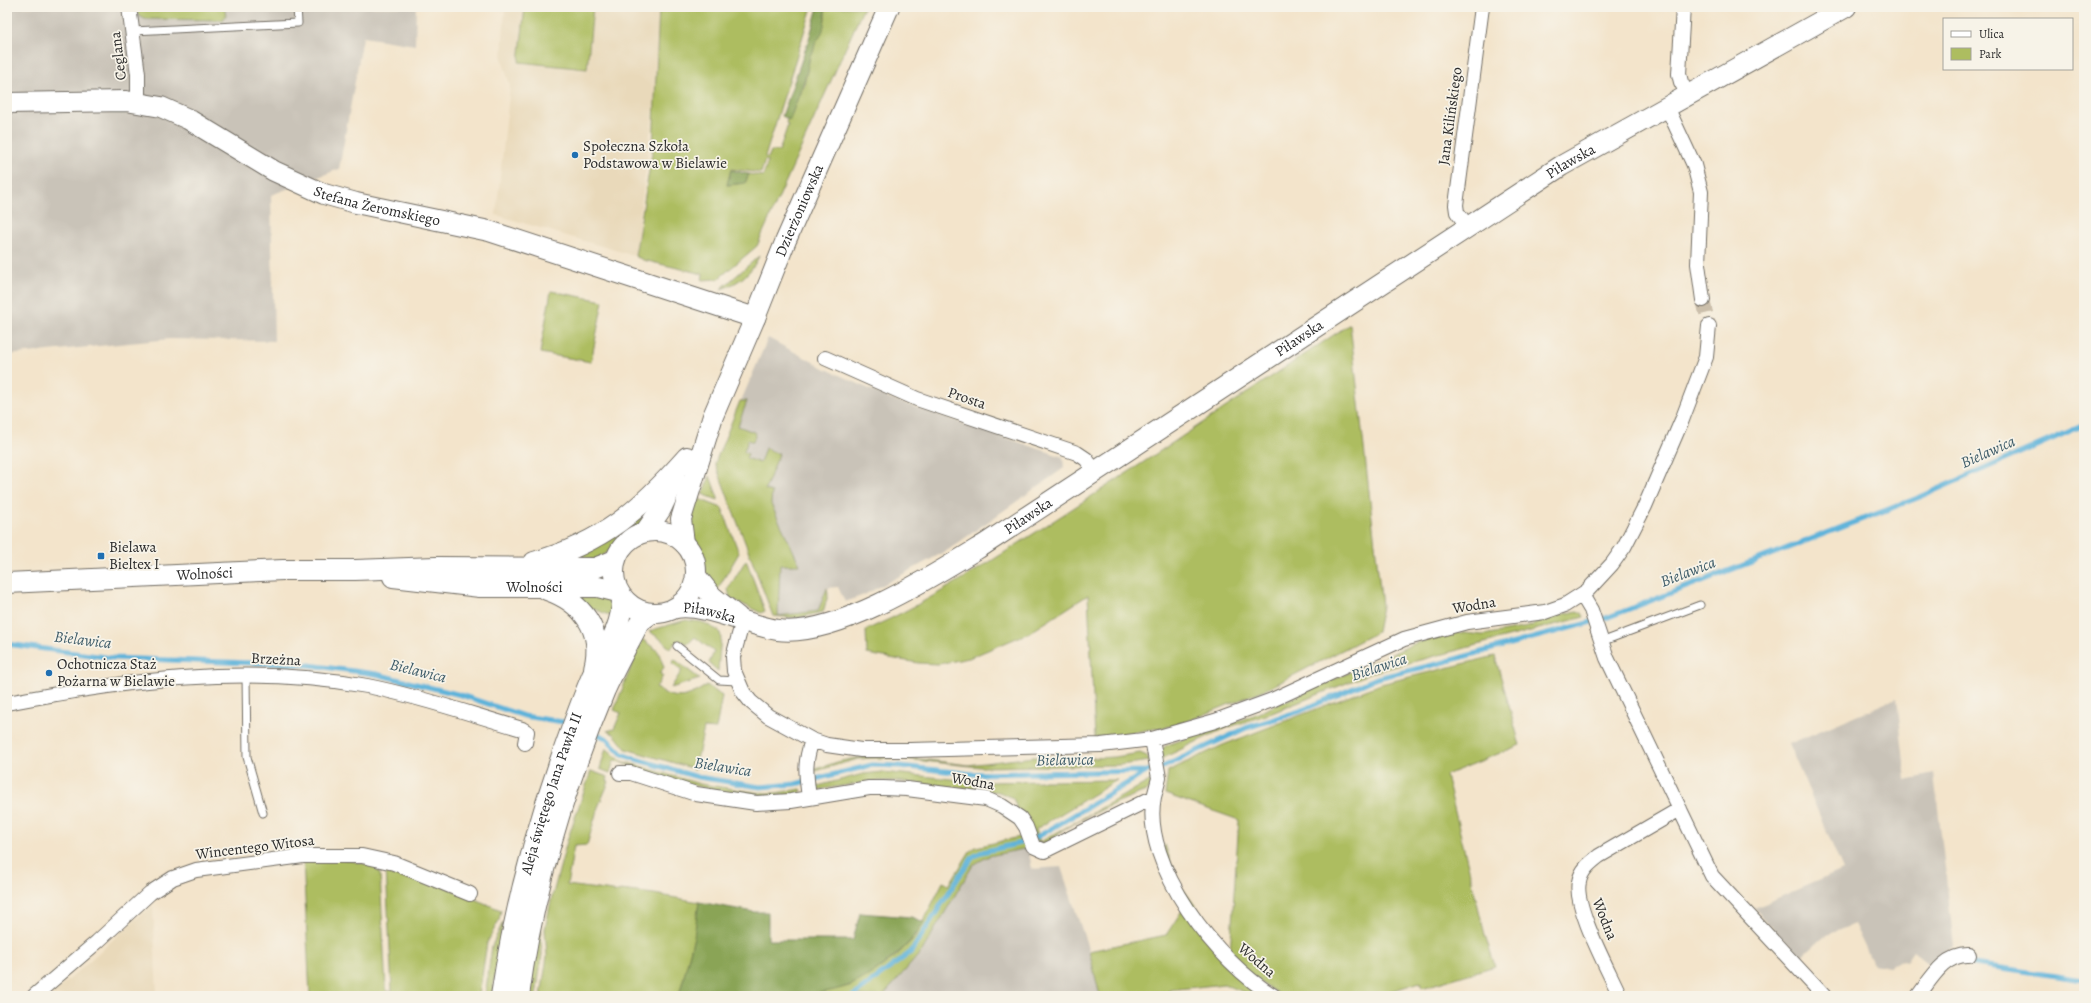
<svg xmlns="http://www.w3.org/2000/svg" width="2091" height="1003" viewBox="0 0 2091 1003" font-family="Alegreya,serif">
<rect width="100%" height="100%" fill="#f7f3e8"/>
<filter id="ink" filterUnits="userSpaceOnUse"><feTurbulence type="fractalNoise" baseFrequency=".025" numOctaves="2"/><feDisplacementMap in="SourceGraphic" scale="8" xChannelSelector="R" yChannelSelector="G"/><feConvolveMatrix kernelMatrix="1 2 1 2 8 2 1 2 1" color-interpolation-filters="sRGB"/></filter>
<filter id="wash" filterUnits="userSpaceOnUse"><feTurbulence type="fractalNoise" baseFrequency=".012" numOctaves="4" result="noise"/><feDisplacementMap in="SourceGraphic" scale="16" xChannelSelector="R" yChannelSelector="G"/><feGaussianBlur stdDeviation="0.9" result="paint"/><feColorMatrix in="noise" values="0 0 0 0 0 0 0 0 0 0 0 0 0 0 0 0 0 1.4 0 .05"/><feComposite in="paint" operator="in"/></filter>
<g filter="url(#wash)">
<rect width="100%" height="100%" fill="#f3e4cb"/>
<path fill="#e9d9ba" d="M505 7H659L655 96 635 256 496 215 510 86 502 58Z
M153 906 157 996H51L138 917Z"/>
<path fill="#c9c3b8" d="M7 7H416L415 45 363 37 339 169 271 195 274 341 170 339 7 355Z
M768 338 826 369 891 399 1063 457 1064 468 948 550 864 595 845 602 838 587 826 588 818 611 778 616 780 565H800L771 504V496L765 490 717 457Z
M1897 698 1906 780 1934 774 1954 946 1928 963 1913 951 1906 961 1902 960 1890 967 1873 964 1854 924 1825 936 1801 958 1754 908 1843 870 1789 744Z
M1028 848 1032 869 1061 867 1089 951 1100 996H883L922 951 973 865 989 856Z"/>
<path fill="#adbd60" stroke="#6c7446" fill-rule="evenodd" d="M146 7H156V11L188 7H224L226 15 223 20 145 19 139 16 136 11 146 9Z
M525 7H593L587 69 519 62Z
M659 7H812L765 157 768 158 771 151H779L788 125 786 123 787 119H790L796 101 804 86 810 55 825 21V7H864L757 246 718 279 702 280 703 274 643 260 635 256 653 147ZM765 160 768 161 763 176 749 174 745 183 727 185 731 169 761 173Z
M759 256C751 274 739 283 721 289Z
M551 291 603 301 591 362 540 353Z
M1350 324 1382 606 1377 632 1271 687 1179 725 1095 738 1088 595 1031 632 969 658 939 664 918 663 867 654 866 630C936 599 997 557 1061 516 1159 453 1254 388 1350 324Z
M740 401H747L738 426 756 433 753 442 748 440 744 452 748 454 746 458 760 463 765 448 779 454 765 490 772 492 771 504 800 565H780L778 616 818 611 827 588 828 595 823 612 797 618 773 616 715 463Z
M710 476 718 498V500L702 494Z
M693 499H699L722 508 739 553 716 592 707 580 702 557 688 525Z
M657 501 644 523 624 533 609 551 601 557 594 560 561 559Z
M746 560 765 611 761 613 730 598 728 589Z
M572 594H601L612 599 614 617 594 609 591 611Z
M1577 611 1582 613 1584 617 1374 672 1272 713 1223 729 1161 759V750L1167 745 1249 717 1416 643 1455 632 1483 635 1528 627 1552 617Z
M686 620 702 622 719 631 721 636 718 671 709 663 714 652 695 637 688 644 678 640 670 649 663 641 649 631Z
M642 639 658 651 664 667 660 674 663 676 656 688C676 702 688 698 707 685L722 696 716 729 704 728 695 769 626 749 614 734 607 731 614 729 621 713 614 710Z
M1495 656 1520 745 1446 775 1485 935 1495 966 1422 988 1420 982 1388 992 1389 996H1282L1264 985 1239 965 1190 906 1175 880 1163 847 1165 845 1176 878 1182 888 1230 953 1239 820 1165 794 1168 771 1223 745 1381 684Z
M674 659 700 679 671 688 682 670 672 663Z
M606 748 621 761 700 784 760 793H775L801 789 802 791C795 796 786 795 778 795 721 799 667 778 614 760L610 773 600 769Z
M1140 753 1147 756 1150 761 1120 765 980 767 895 758H875L858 759 812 772 815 769 841 761 866 756H896L968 765 1033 757 1072 759 1115 757Z
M591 771 608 777 607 781 609 782 598 807 587 845 574 846 567 885 620 892V890L654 894 699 902 694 937 679 996H541L547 956 545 929 551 901 567 841Z
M883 772 980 782 1117 780 1036 829 1040 842 1153 779 1149 790C1119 800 1092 814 1064 829 1055 835 1050 846 1038 842L1017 809 1013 798 999 792 894 781H875L816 790 814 787 863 774Z
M1024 836 1028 848 989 856 973 865 922 951 883 996H805L849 986 878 969 897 955 916 936 943 882 949 885 970 851 976 847Z
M337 858 375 866 380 874 386 991H392L386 868 419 876 501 910 499 920 487 943 479 996H310L303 860Z
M1183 909 1267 996H1253L1224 984 1169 990V996H1100L1089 951 1166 935Z
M503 922 492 996H485L492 946Z
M540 928 542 954 536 996H528Z"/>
<path fill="#8aa456" stroke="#5a6840" d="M818 7H825C825 18 825 35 816 41L813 52 810 55C807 79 797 98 790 120L782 116 809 39Z
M731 170 749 174 745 183 727 185Z
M699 902 754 912H768V940H853L860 913 911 917 924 922C914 939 902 950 887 962 875 971 862 981 848 986 797 1003 732 996 679 996L694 937Z"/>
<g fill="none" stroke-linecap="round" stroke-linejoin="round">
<path stroke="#5eb3da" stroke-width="5" d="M7 644 113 658 309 665 376 674 461 695 524 716 570 723
M592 732 606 738 622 754 632 758 698 777 760 787 795 784 872 765 899 766 973 774 1147 771 1165 766 1246 728 1300 711 1377 678 1437 664 1606 618 1920 497 2084 425
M1960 962 2084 980
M853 996 911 952 960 875 973 857 982 852 1021 843 1039 836 1146 772"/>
</g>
</g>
<g filter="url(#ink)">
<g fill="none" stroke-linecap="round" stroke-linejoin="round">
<path stroke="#cbbfab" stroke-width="14" stroke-dasharray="14 7" stroke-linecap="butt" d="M1703 300 1709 326"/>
<defs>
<path id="lane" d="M133 31 298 23 297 7
M1601 642 1700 605
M677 646 719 680 737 681
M246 675 247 757 263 813"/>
<path id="street" d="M129 7 138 74V102
M1683 7 1679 74 1681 82 1688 95
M1667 107 1694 165 1701 192 1698 264 1703 300
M1468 227 1457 212 1456 205 1482 7
M825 358 917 399 1077 453 1086 459 1095 471
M1582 595 1591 610 1607 658 1712 876 1824 996
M743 620 733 657 734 671 743 692 751 702 768 716 812 740 827 745 861 750H910L1101 745 1152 739 1215 721 1272 700 1404 639 1467 622 1545 612 1565 605 1587 591 1612 564 1624 547 1645 506 1682 420 1706 357 1709 326
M7 703C127 680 246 664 367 686 419 696 470 714 522 729L527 732 525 743
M620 773H631L696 794 756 803 791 801 869 788H883L907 789 986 799 1002 806 1020 818 1026 827 1033 846 1044 851 1154 797 1159 778 1152 739
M1154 797C1140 865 1219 964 1274 996
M809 798C806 773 804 764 812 740
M34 996 97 942 150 893 173 878 196 870 303 856H362L394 863 470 894
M1620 996C1609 971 1573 906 1579 882 1581 870 1590 863 1599 856L1680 809
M1918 996C1931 979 1944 954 1969 955"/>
<g id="secondary">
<path id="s1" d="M7 103 126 101 161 107 188 119 274 171 324 194 356 203 489 231 755 318"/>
<circle cx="655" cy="572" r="41"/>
<path d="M646 531 661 509 675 479"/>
<path id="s2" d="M684 543 681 519 713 416 755 318 786 240 889 7"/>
<path d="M534 562C603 543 641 509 687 457"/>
<path d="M696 576 712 596 738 617"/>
<path id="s3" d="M393 577 480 587H598L618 592"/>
<path id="s4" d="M7 583 283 570H355L436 567 595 568 615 560"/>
<path d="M547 590C582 602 604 630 594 668"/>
<path id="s5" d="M676 608C704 603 749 626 778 630 836 638 936 574 985 544L1561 166 1846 7"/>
<path id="s6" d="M501 996C514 909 537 824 567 741 575 719 583 697 592 676 605 650 623 627 622 597"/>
<path d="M519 996C533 891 564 788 605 690 615 668 626 648 637 627L641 621 652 613"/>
</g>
</defs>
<use href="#lane" stroke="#716c63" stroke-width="9"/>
<use href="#street" stroke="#716c63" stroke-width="16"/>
<use href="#secondary" stroke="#716c63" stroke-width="22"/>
<use href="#lane" stroke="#fff" stroke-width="7"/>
<use href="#street" stroke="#fff" stroke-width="14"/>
<use href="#secondary" stroke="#fff" stroke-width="20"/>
</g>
</g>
<g fill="#1f6fb2" stroke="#f7f3e8" stroke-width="1.5">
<circle cx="575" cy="155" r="4"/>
<rect x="97" y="552" width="8" height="8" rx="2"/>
<circle cx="49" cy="673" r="4"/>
</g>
<g text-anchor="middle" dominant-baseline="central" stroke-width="3.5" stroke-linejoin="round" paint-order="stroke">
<g font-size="15" fill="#2b2b2b" stroke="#f7f3e8">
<text transform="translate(118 56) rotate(-97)">Ceglana</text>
<text transform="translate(1450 116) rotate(-82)">Jana Kilińskiego</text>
<text stroke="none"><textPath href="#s5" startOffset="1032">Piławska</textPath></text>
<text stroke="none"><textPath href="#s1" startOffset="394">Stefana Żeromskiego</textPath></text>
<text stroke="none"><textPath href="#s2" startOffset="355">Dzierżoniowska</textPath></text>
<text stroke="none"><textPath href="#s5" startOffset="708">Piławska</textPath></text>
<text transform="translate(967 398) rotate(19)">Prosta</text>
<text stroke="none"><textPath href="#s5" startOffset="384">Piławska</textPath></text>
<text stroke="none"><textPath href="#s4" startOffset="198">Wolności</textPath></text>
<text stroke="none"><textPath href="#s3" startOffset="142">Wolności</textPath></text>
<text transform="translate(1474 605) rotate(-9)">Wodna</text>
<text stroke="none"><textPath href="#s5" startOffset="34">Piławska</textPath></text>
<text transform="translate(276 659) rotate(3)">Brzeżna</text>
<text transform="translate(973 781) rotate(10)">Wodna</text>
<text stroke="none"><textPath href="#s6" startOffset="209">Aleja świętego Jana Pawła II</textPath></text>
<text transform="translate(255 847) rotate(-7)">Wincentego Witosa</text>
<text transform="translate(1605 919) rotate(68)">Wodna</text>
<text transform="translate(1257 960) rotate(41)">Wodna</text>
</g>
<g font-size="15" fill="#2b2b2b" stroke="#f7f3e8" text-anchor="start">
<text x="583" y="146">Społeczna Szkoła<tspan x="583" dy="17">Podstawowa w Bielawie</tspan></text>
<text x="109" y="547">Bielawa<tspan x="109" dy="17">Bieltex I</tspan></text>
<text x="57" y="664">Ochotnicza Staż<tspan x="57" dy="17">Pożarna w Bielawie</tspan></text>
</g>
<g font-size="16" font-style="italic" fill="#3d5b68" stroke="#f7f3e8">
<text transform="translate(1988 452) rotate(-24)">Bielawica</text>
<text transform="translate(1688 572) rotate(-21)">Bielawica</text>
<text transform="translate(83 640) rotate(7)">Bielawica</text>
<text transform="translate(1379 667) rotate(-18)">Bielawica</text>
<text transform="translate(418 671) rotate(14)">Bielawica</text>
<text transform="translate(1065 760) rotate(-1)">Bielawica</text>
<text transform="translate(723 767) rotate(9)">Bielawica</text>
</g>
</g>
<rect width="2091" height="1003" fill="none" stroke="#f7f3e8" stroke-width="24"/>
<rect x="1943" y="18" width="130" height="52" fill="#f7f3e8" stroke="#a5a39c"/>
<rect x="1951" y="31" width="20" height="6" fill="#ffffff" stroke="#a5a39c"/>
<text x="1979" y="38" font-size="12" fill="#2b2b2b">Ulica</text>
<rect x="1951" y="48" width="20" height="12" fill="#adbd60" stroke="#a5a39c"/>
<text x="1979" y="58" font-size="12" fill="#2b2b2b">Park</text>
</svg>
